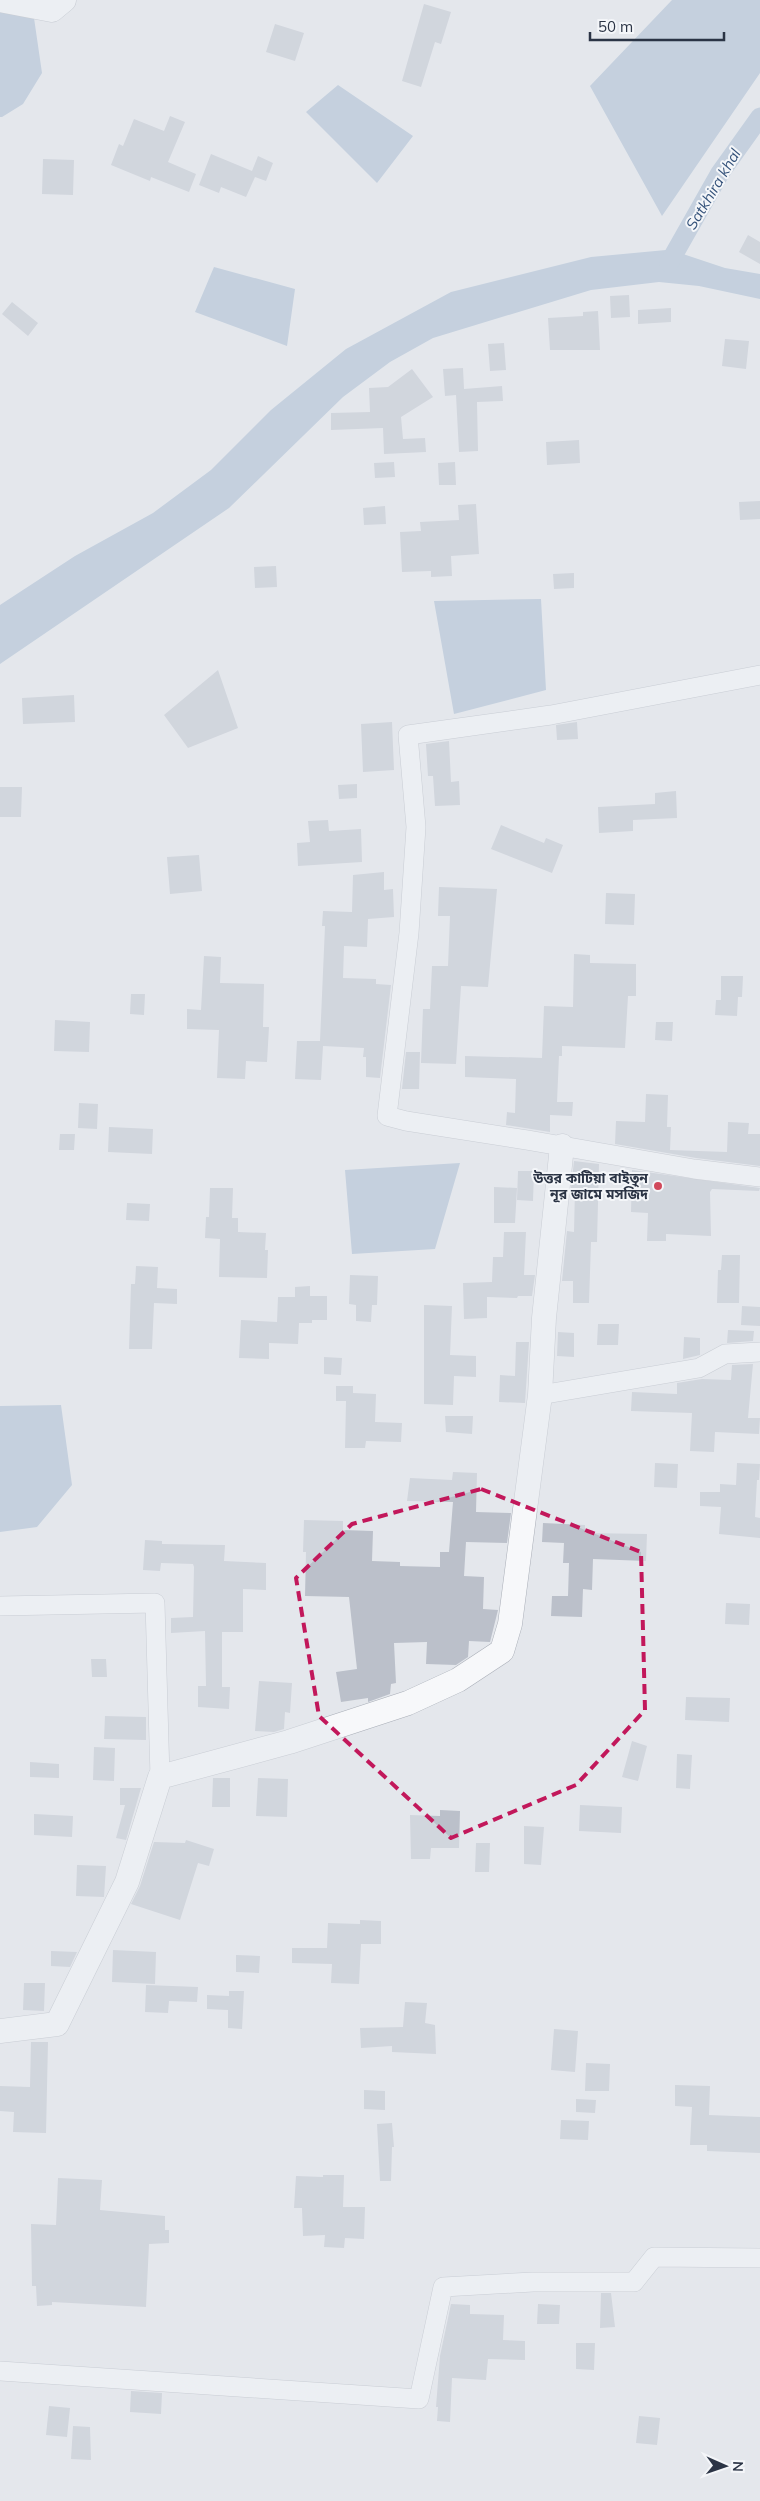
<svg xmlns="http://www.w3.org/2000/svg" width="760" height="2501" viewBox="0 0 760 2501" font-family="Mulish,'Noto Sans Bengali',sans-serif">
<rect width="100%" height="100%" fill="#e4e7ec"/>
<path fill="#9fb4cc" d="M672 0H760V73L662 216 590 86Z
M0 8 34 18 42 73 23 104 2 117H0Z
M338 85 413 136 377 183 306 112Z
M666 250 677 252 725 268 760 274V299L699 286 659 282 591 290 433 338 390 362 343 397 229 508 0 664V605L75 556 153 513 211 470 271 410 346 349 451 292 591 257Z
M214 267 295 289 287 346 195 312Z
M541 599 546 690 454 714 434 601Z
M460 1163 435 1249 352 1254 345 1170Z
M61 1405 72 1485 37 1527 0 1532V1406Z"/>
<g fill="none" stroke-linecap="round" stroke-linejoin="round">
<path stroke="#9fb4cc" stroke-width="19" d="M669 263 720 173 760 117"/>
</g>
<path fill="#bbc0ca" d="M424 4 451 12 441 44 435 42 421 87 402 81Z
M275 24 304 33 295 61 266 52Z
M170 116 185 122 168 162 196 174 189 192 151 177 150 181 111 165 119 144 123 146 134 119 164 131Z
M211 154 252 171 258 156 273 163 266 181 255 177 246 197 221 187 219 193 199 185Z
M43 159 74 160 73 195 42 194Z
M748 235 760 242V264L739 252Z
M629 295 630 317 611 318 610 296Z
M12 302 38 323 28 336 2 314Z
M671 308V322L638 324V310Z
M598 311 600 350H550L548 318 583 316V312Z
M725 339 749 341 746 369 722 366Z
M504 343 506 370 490 371 488 344Z
M463 368 464 389 502 386 503 401 477 402 478 451 459 452 456 395 445 396 443 369Z
M412 369 433 397 401 417 403 439 425 438 426 452 384 454 383 428 331 430V413L370 412 369 388 388 387Z
M579 440 580 463 547 465 546 442Z
M394 462 395 477 375 478 374 463Z
M455 462 456 485H439L438 463Z
M760 501V519L740 520 739 502Z
M476 504 479 554 451 556 452 576 431 577V571L402 572 400 532 421 531 420 522 459 520 458 505Z
M385 506 386 524 364 525 363 508Z
M276 566 277 587 255 588 254 567Z
M574 573V588L554 589 553 574Z
M218 670 238 728 188 748 164 715Z
M74 695 75 722 23 724 22 698Z
M392 722 394 770 363 772 361 724Z
M577 722 578 739 557 740 556 725Z
M449 741 451 782 459 781 460 805 435 806 433 776H428L426 744Z
M357 784V798L339 799 338 785Z
M0 787H22L21 817H0Z
M676 791 677 818 633 820V831L599 833 598 807 655 804V793Z
M328 820 329 831 361 829 362 862 298 866 297 843 310 842 308 821Z
M501 825 544 843 546 838 563 845 552 873 491 849Z
M199 855 202 891 170 894 167 857Z
M384 872V890L393 889 394 917 368 919 367 947 344 946 343 978 376 979V984L391 985 380 1078 366 1077V1057H363L364 1048 323 1046 321 1080 295 1079 297 1041H320L325 926H322L323 911 352 912 353 875Z
M439 887 497 889 488 987 461 986 456 1064 421 1063 423 1009H430L432 966H448L450 916H438Z
M606 893 635 894 634 925 605 924Z
M574 954 590 955V963L636 964V996H628L625 1048 562 1046V1056H559L557 1102H573L572 1116 550 1115V1132L506 1125 507 1112 515 1113 516 1079 465 1077V1056L542 1058 544 1006 573 1007Z
M204 956 221 957 220 983 264 984 263 1027H269L267 1062 246 1061 245 1079 217 1078 219 1030 187 1029V1009L201 1010Z
M721 976H743L742 997H738L737 1016 715 1015 716 1000H721Z
M131 994H145L144 1015 130 1014Z
M55 1020 90 1022 89 1052 54 1051Z
M656 1022H673L672 1041 655 1040Z
M406 1052H420L419 1089H402Z
M646 1094 668 1095 667 1127H671L670 1150 727 1152 728 1122 749 1123 748 1134H760V1166L696 1158 615 1144 616 1121 645 1122Z
M79 1103 98 1104 97 1129 78 1128Z
M109 1127 153 1129 152 1154 108 1152Z
M60 1134H75L74 1150H59Z
M574 1161 599 1164 597 1242H591L589 1303H573V1281H562L567 1231 574 1232 575 1188H571Z
M632 1170 760 1188 759 1191 712 1189 710 1192 711 1236 666 1234V1241H647L648 1213 631 1212Z
M518 1171H534L533 1201 517 1200Z
M494 1187 517 1188 515 1223H494Z
M210 1188H233L232 1218H238V1232L266 1233 265 1250H268L267 1278 219 1277 220 1239 205 1238 206 1217H209Z
M127 1203 150 1204 149 1221 126 1220Z
M504 1232H526L524 1275H535L532 1296H518L517 1298 487 1297V1318L464 1319 463 1283 492 1282 493 1257H503Z
M722 1255H740L739 1303H717L718 1270H721Z
M136 1266 158 1267 157 1288 177 1289V1304L154 1303 152 1349H129L131 1284H135Z
M350 1275 378 1276 377 1305H372L371 1322 356 1321V1305L349 1304Z
M310 1286V1296H327V1320H312V1323H299L298 1344 269 1343V1359L239 1358 241 1320 277 1322 278 1297H295V1287Z
M424 1305 452 1306 450 1355 476 1356V1377L454 1376 453 1405 424 1404Z
M742 1306 760 1307V1326L741 1325Z
M598 1324H619L618 1345H597Z
M728 1330 754 1331 753 1341 727 1343Z
M558 1332 574 1333V1357L557 1356Z
M684 1337 700 1338V1355L683 1359Z
M516 1342H529L525 1403 499 1402 500 1375 515 1376Z
M324 1357 342 1358 341 1375 324 1374Z
M753 1364 748 1418H760L759 1434 715 1432 714 1452 690 1451 692 1413 631 1411 632 1392 677 1394V1383L702 1379 731 1380 732 1365Z
M336 1386H353V1393L376 1394 375 1422 402 1423 401 1442 366 1441 365 1448H345L346 1401H336Z
M445 1416H473L472 1434 446 1432Z
M655 1463 678 1464 677 1488 654 1487Z
M737 1463 760 1464 759 1480H757L755 1517 760 1518V1538L719 1534 721 1507 700 1506V1492H720V1484L736 1485Z
M453 1472 477 1473 476 1512 511 1513 507 1543 466 1542 464 1576 484 1577 483 1609 498 1610 490 1642 469 1641 468 1657 456 1665 426 1664 427 1642 394 1643 396 1683 391 1684 390 1694 368 1702V1698L341 1702 336 1672 357 1669 349 1597 305 1596 306 1552H303L304 1520 343 1521V1530L373 1531 372 1561 400 1562V1566L440 1567V1552H449L453 1502 407 1501 410 1478 452 1480Z
M543 1523 585 1525V1533L647 1534 646 1561 593 1559 592 1590 583 1589 582 1617 551 1616 552 1596H568L569 1563H563L564 1543 542 1542Z
M145 1540 162 1541V1544L225 1545 224 1561 266 1563V1590L243 1589V1632H222V1687H230L229 1709 198 1707V1686H206L205 1631 171 1633V1618L193 1617 194 1567 193 1564 161 1563 160 1571 143 1570Z
M726 1603 750 1604 749 1625 725 1624Z
M91 1659H106L107 1677H92Z
M259 1681 292 1683 290 1713 285 1712 284 1729 274 1732 255 1731Z
M686 1697 730 1698 729 1722 685 1720Z
M105 1716 146 1717V1740L104 1739Z
M632 1741 647 1746 638 1781 622 1777Z
M94 1747 115 1748 114 1781 93 1780Z
M677 1754 692 1755 690 1789 676 1788Z
M30 1762 59 1764V1778L30 1777Z
M213 1778H230V1807H212Z
M258 1778 288 1779 287 1817 256 1816Z
M120 1788H141L126 1840 116 1838 125 1805H120Z
M580 1805 622 1807 621 1833 579 1831Z
M440 1810 460 1811 459 1848H431L430 1859H411L410 1815 440 1816Z
M34 1814 73 1816 72 1837 34 1835Z
M524 1826 544 1827 541 1865 524 1864Z
M186 1840 214 1849 209 1866 198 1863 180 1920 131 1904 140 1886 154 1842 185 1843Z
M476 1843H490L489 1872H475Z
M77 1865 106 1866 104 1897 76 1896Z
M360 1920 381 1921V1944H361L359 1984 331 1983 332 1964 292 1963V1948H327L328 1923 360 1924Z
M113 1950 156 1952 155 1984 112 1982Z
M51 1951 77 1952 70 1967 51 1966Z
M236 1955 260 1956 259 1973 236 1972Z
M24 1983H45L44 2011 23 2010Z
M146 1985 198 1987 197 2002 169 2001 168 2013 145 2012Z
M229 1991H244L242 2029 228 2028V2010L207 2009V1995L229 1996Z
M405 2002 427 2003 425 2023 435 2025 436 2054 392 2052V2046L361 2048 360 2028 403 2027Z
M554 2029 578 2031 575 2072 551 2070Z
M31 2042H48L46 2133 13 2132 14 2112 0 2111V2086L30 2087Z
M586 2063 610 2064 609 2091H585Z
M675 2085 710 2086 709 2115 760 2117V2153L707 2151V2145H690L692 2107 675 2106Z
M364 2090 385 2091V2110L364 2109Z
M576 2099 596 2100 595 2113 576 2112Z
M561 2120 589 2121 588 2140 560 2139Z
M392 2123 394 2147H392L391 2181H380L377 2124Z
M323 2175H344L343 2207H365L364 2239 345 2238 344 2248 324 2247 325 2235 303 2236 302 2208H294L296 2176 323 2177Z
M58 2178 102 2180 100 2210 165 2216V2230H169V2243L149 2244 146 2307 52 2302V2305L37 2306 36 2286H32L31 2224 56 2225Z
M601 2293H611L615 2327 600 2328Z
M451 2304 470 2305V2314L504 2315 503 2340 525 2341V2360L488 2359 486 2380 452 2378 450 2422 437 2421 438 2407H436L440 2356Z
M538 2304 560 2305 559 2324H537Z
M576 2343H595L594 2370 576 2369Z
M131 2391 162 2393 161 2414 130 2412Z
M49 2406 70 2408 67 2437 46 2435Z
M639 2416 660 2418 657 2445 636 2443Z
M73 2426 90 2427 91 2460 71 2459Z"/>
<g fill="none" stroke-linecap="round" stroke-linejoin="round">
<defs>
<path id="minor" d="M760 675 551 715 408 735 416 827 409 933 387 1116 406 1121 527 1140 694 1169 760 1177
M540 1395 699 1368 725 1354 760 1352
M0 1606 155 1603 160 1777
M0 2371 419 2399 443 2287 533 2282H634L654 2257 760 2258"/>
<path id="tertiary" d="M0 0 52 10 64 0
M0 2031 57 2024 127 1882 160 1777 289 1742 408 1703 458 1680 502 1651 510 1624 540 1395 544 1318 562 1146"/>
</defs>
<use href="#minor" stroke="#a9aeb7" stroke-width="20"/>
<use href="#tertiary" stroke="#a9aeb7" stroke-width="25"/>
<use href="#minor" stroke="#f7f8fa" stroke-width="19"/>
<use href="#tertiary" stroke="#f7f8fa" stroke-width="24"/>
</g>
<path d="M0 0H760V2501H0ZM481 1489 641 1552 645 1710 576 1785 451 1838 319 1716 296 1578 352 1524Z" fill="#e4e7ec" fill-opacity=".55" fill-rule="evenodd"/>
<path fill="none" stroke="#c2185b" stroke-width="4" stroke-dasharray="10 6" stroke-linejoin="round" d="M481 1489 641 1552 645 1710 576 1785 451 1838 319 1716 296 1578 352 1524Z"/>
<circle fill="#d1495b" stroke="#f4f6f9" stroke-width="2" cx="658" cy="1186" r="5"/>
<g text-anchor="middle" dominant-baseline="central" stroke-width="4" stroke-linejoin="round" paint-order="stroke">
<g font-size="14" font-weight="bold" fill="#2b3445" stroke="#f4f6f9" text-anchor="end">
<text x="648" y="1178">উত্তর কাটিয়া বাইতুন<tspan x="648" dy="16">নূর জামে মসজিদ</tspan></text>
</g>
<g font-size="15" font-style="italic" fill="#34527a" stroke="#f4f6f9">
<text transform="translate(713 189) rotate(-59)">Satkhira khal</text>
</g>
</g>
<g transform="translate(725 2466) rotate(92)" stroke="#f4f6f9" stroke-width="4" paint-order="stroke">
<path d="M0-4L9 19L0 12L-9 19Z" fill="#2b3445"/>
<text y="-8" font-size="14" font-weight="bold" text-anchor="middle" fill="#2b3445">N</text>
</g>
<path d="M590 32v8h134v-8" fill="none" stroke="#2b3445" stroke-width="2.5"/>
<text x="598" y="32" font-size="15" fill="#2b3445" stroke="#f4f6f9" stroke-width="4" paint-order="stroke">50 m</text>
</svg>
